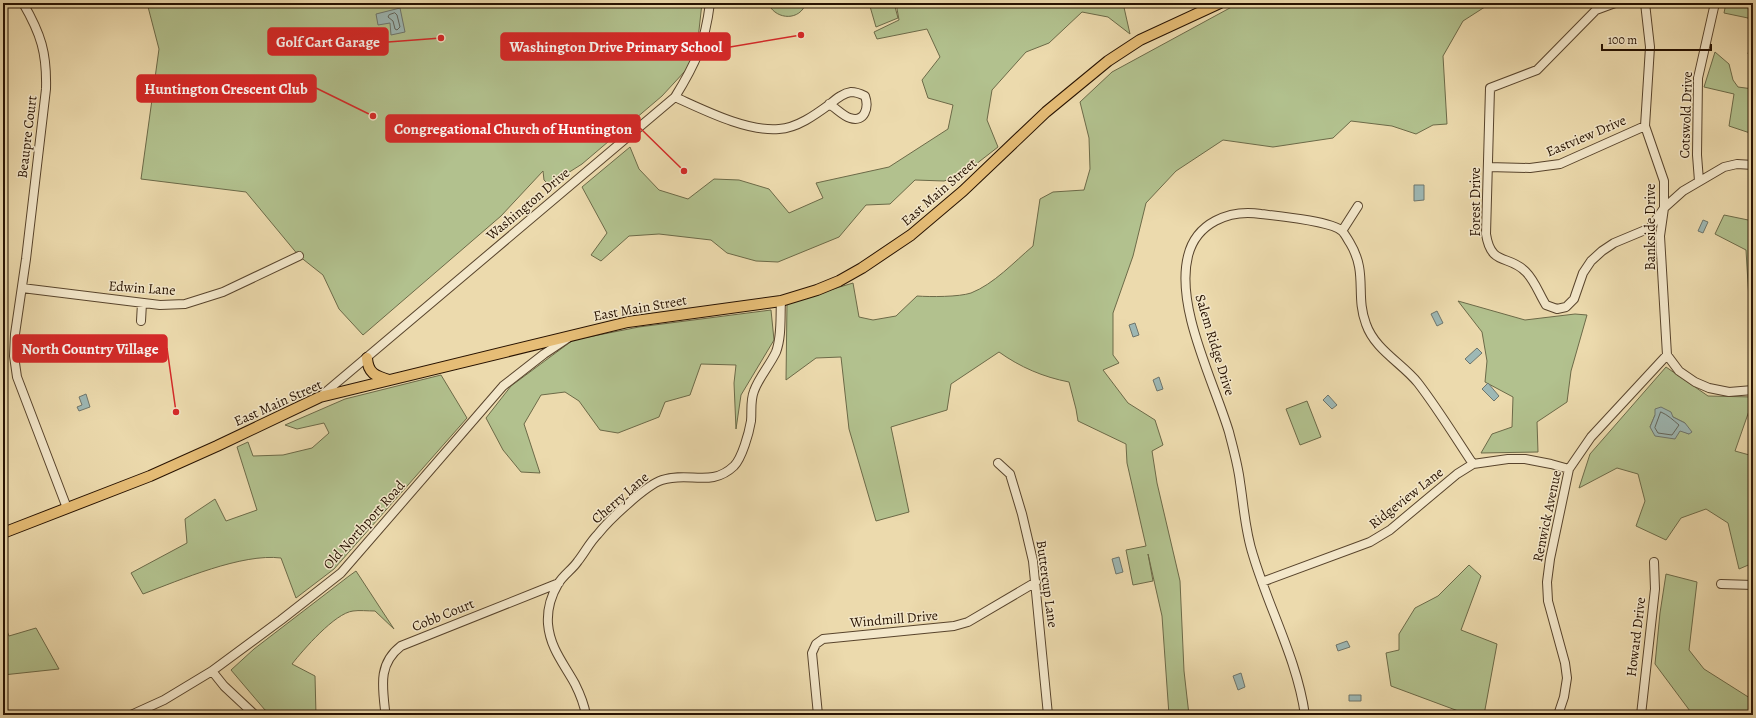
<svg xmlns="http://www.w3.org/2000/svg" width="1756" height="718" viewBox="0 0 1756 718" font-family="Alegreya,serif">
<rect width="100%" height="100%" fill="#ecdaad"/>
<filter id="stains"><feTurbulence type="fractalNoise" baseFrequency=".005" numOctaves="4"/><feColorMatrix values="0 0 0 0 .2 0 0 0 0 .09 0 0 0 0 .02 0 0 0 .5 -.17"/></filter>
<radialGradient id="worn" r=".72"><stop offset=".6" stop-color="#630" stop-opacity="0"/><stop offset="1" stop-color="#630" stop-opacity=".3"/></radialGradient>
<path fill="#b2c18e" stroke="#6c6a48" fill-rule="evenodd" d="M147 3H702L697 48 686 70 662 96 582 164 549 185 544 180 543 171 501 216 363 335 339 309 323 275 299 256 246 192 141 179 159 49Z
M774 3H806C800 21 777 20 769 5Z
M869 3H894L898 18 876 27Z
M896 3H1123L1130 34 1108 17 1082 12 1049 43 1026 52 992 90 987 120 998 147 962 175 944 181 915 180 890 204 866 205 839 237 778 262 756 261 727 253 711 240 659 234 629 236 601 261 591 255 607 233 582 187 630 147 639 169 659 190 688 199 714 179 739 180 769 189 789 213 823 198 816 183 889 167 948 129 953 105 928 98 922 80 940 57 927 29 877 39 874 32 899 20Z
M1239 3H1491L1463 21 1443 56 1447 124 1433 125 1416 134 1392 126 1351 121 1333 138 1273 147 1223 140 1176 171 1146 203 1133 256 1113 313V355L1119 363 1103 370 1128 403 1155 420 1163 445 1152 451 1157 483 1180 581 1184 671 1189 715H1169L1162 616 1148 554 1153 581 1133 585 1126 550 1146 546 1127 463 1126 444 1078 421 1076 409 1069 382C1043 377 1020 367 999 352L951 384 947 410 891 427 909 512 876 521 849 429 841 357 816 358 786 380 787 303 853 283 859 317 873 320 896 316 917 296C930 297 959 297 971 293 994 284 1014 262 1033 246L1040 199 1053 192 1084 190 1090 169 1089 138 1080 102 1112 72Z
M1726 3H1749L1750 9 1753 12V59L1748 54C1751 41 1754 31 1748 18L1724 13Z
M1715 52 1729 64 1733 80 1738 87 1753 89V134L1729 126 1734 94 1704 87Z
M1724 215 1753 221V300H1749L1746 250 1715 234Z
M1458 301 1525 320 1575 314 1587 315 1571 371 1567 402 1537 422 1538 452 1481 453 1492 434 1512 427 1513 397 1485 382 1487 361 1482 332Z
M771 310 774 340 741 395 736 429 734 383 736 365 701 364 690 395 665 402 659 417 618 433 600 430 579 401 565 392 541 395 524 424 540 473 521 472 503 450 486 418 511 386 573 340 639 327Z
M1666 367 1708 396 1753 397V409L1749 411 1735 451 1753 456V563L1739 569 1728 523 1706 509 1681 518 1666 540 1636 526 1645 501 1638 474 1617 468 1579 488 1590 454ZM1655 415 1673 417 1685 423 1689 434 1680 430 1650 427Z
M441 375 467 418 334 569 296 598 281 558C242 553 180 580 143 594L131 573 187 543 185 519 215 499 226 521 257 510 237 447 248 442 253 456 283 455 312 448 329 433 324 423 297 429 285 425 345 399Z
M1307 401 1321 437 1300 445 1286 409Z
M1469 565 1481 576 1461 630 1497 644 1484 715H1469L1391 686 1386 653 1399 650V634L1415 608 1438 596Z
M356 571 394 629 375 611C368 611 359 610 353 611 335 613 303 650 292 664L315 676 316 715H277L265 710 231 670 254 649 349 576Z
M1666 574 1697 582 1689 650 1704 669 1753 700V715H1699L1690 711 1655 664 1660 613Z
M3 621 9 636 36 628 59 669 3 675Z"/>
<path fill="#9db8b5" stroke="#6e766d" d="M400 8 405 32 391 35 390 23 378 25 376 14Z
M1414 185H1424V200L1414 201Z
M1703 220 1708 222 1703 233 1698 231Z
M1437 311 1443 323 1437 326 1431 314Z
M1135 323 1139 335 1133 337 1129 325Z
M1477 348 1482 353 1470 364 1465 359Z
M1159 377 1163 389 1157 391 1153 380Z
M1488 383 1499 396 1494 401 1482 389Z
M86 394 90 407 79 411 77 407 82 405 79 397Z
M1328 395 1337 405 1332 409 1323 400Z
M1661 407 1671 412 1673 417 1685 423 1692 432 1689 434 1680 431 1675 439 1655 436 1650 427 1655 415V409Z
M1119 557 1123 572 1116 574 1112 559Z
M1347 641 1350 647 1338 651 1336 645Z
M1241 673 1245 687 1238 690 1233 676Z
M1349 695H1361V701H1349Z"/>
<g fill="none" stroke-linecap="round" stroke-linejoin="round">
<path stroke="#62655b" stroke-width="1" d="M395 13 397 15 400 27 397 30 395 29 393 21 388 17 389 15Z
M1661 412C1668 415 1673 420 1679 425L1672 435 1658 433 1655 428Z"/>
<defs>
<path id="minor" d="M23 3C41 34 47 53 46 89L26 259 15 334 14 356 17 377 67 508
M1615 3 1596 10 1537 70 1490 88 1486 234C1491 267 1509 254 1526 272 1535 281 1539 294 1546 305L1557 309 1566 307 1574 299 1583 273 1591 261 1602 251 1614 243 1650 228 1664 208 1683 191 1724 167 1737 164 1753 165
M1645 3 1650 47 1645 126 1664 181V208L1660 236 1667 355 1679 371 1695 382 1709 388 1729 392 1753 390
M675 97C704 110 747 132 779 129 797 128 815 115 830 104 836 99 843 93 851 92 856 92 861 94 865 96 869 107 865 123 850 118 843 116 836 108 829 104
M1488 167 1530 168 1560 164 1645 126
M1699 181 1697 155 1698 78 1715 3
M1342 231 1358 206
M22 288 160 305 185 304 223 292 299 256
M141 321 142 303
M321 396 675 97C696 63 705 43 710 3
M998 463 1010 474 1022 514 1033 561 1048 715
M1262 582 1370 542 1390 530 1457 474 1473 464 1508 459H1525L1551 464 1569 469
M1721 584 1753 585
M212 671 224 686 255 715
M385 710C382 684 379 663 401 646L559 583
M131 715 164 700 212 671 281 620 341 573 503 386 544 354 568 338
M586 715C584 704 580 694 575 684 564 664 550 648 548 624 547 610 551 596 558 584 563 575 573 569 578 561 585 552 590 542 598 534 609 520 646 485 662 480 689 471 711 488 734 466 742 458 749 433 751 421 752 411 750 401 754 391 759 377 770 365 776 352 782 336 780 317 781 301
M818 715 812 653 816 644 823 639 954 626 968 622 1036 582
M1305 715C1297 659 1269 609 1253 555 1245 531 1244 507 1240 482 1238 465 1233 448 1229 432 1214 382 1175 307 1188 256 1196 223 1229 209 1261 214 1277 216 1331 221 1342 231 1345 234 1348 240 1350 243 1368 273 1355 295 1366 324 1375 350 1402 363 1418 383 1438 409 1455 437 1473 464
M1558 715 1564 697 1567 678 1565 663 1548 601 1547 582 1550 559 1569 469 1591 437 1667 355
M1641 715 1655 589 1654 562"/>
<path id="major" d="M367 358C368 373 375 376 389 380
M3 533 150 476 217 446 320 397 628 322 781 301 817 290 839 281 862 268 911 235 963 191 1046 112 1108 61 1140 40 1220 3"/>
</defs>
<use href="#minor" stroke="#58442c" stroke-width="10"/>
<use href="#major" stroke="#271201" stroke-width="12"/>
<use href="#minor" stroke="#f3e7ca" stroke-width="8"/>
<use href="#major" stroke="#e6bd76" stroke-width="10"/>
</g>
<g text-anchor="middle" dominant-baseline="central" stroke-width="3" stroke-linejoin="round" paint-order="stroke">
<g font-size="14" fill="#271201" stroke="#f3e7ca">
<text transform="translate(1686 115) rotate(-88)">Cotswold Drive</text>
<text transform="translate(1586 136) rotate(-23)">Eastview Drive</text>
<text transform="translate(27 137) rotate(-83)">Beaupre Court</text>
<text transform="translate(939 192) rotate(-41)">East Main Street</text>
<text transform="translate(1475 202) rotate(-90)">Forest Drive</text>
<text transform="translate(528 204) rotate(-40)">Washington Drive</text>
<text transform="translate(1650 227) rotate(-90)">Bankside Drive</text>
<text transform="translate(142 288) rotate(4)">Edwin Lane</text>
<text transform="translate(640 308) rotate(-10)">East Main Street</text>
<text transform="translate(1215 345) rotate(73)">Salem Ridge Drive</text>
<text transform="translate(278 403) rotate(-24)">East Main Street</text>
<text transform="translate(620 498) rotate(-41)">Cherry Lane</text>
<text transform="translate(1406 498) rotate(-38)">Ridgeview Lane</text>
<text transform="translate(1547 516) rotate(-78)">Renwick Avenue</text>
<text transform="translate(364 525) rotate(-48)">Old Northport Road</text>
<text transform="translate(1047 584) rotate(82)">Buttercup Lane</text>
<text transform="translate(443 615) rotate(-22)">Cobb Court</text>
<text transform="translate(894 619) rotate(-5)">Windmill Drive</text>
<text transform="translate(1636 637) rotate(-83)">Howard Drive</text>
</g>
</g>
<path fill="none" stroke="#d62828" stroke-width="1.5" d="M441 38L388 42M801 35L730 47M373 116L316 88M684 171L640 128M176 412L167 348"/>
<g fill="#d62828" stroke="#f3e7ca" stroke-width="1.5">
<circle cx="441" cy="38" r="4"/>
<circle cx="801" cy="35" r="4"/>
<circle cx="373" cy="116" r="4"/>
<circle cx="684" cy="171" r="4"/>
<circle cx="176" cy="412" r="4"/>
</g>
<g fill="#d62828" stroke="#d62828" stroke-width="1.5">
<rect x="268" y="28" width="120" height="27" rx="4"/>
<rect x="501" y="33" width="229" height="27" rx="4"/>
<rect x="137" y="75" width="179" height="27" rx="4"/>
<rect x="386" y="115" width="254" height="27" rx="4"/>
<rect x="13" y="335" width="154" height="27" rx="4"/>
</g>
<g font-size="15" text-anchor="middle" font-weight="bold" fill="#fff">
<text x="328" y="47">Golf Cart Garage</text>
<text x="616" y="52">Washington Drive Primary School</text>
<text x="226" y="94">Huntington Crescent Club</text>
<text x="513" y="134">Congregational Church of Huntington</text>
<text x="90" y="354">North Country Village</text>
</g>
<rect width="1756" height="718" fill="none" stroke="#ecdaad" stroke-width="16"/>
<rect x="4" y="4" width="1748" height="710" fill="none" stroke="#271201" stroke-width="2"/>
<rect x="8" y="8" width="1740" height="702" fill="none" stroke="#271201"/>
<path d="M1602 44v6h109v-6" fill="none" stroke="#271201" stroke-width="2"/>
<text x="1608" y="44" font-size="12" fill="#271201" stroke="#f3e7ca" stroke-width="3" paint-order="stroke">100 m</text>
<rect width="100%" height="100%" filter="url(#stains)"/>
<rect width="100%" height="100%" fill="url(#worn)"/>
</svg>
